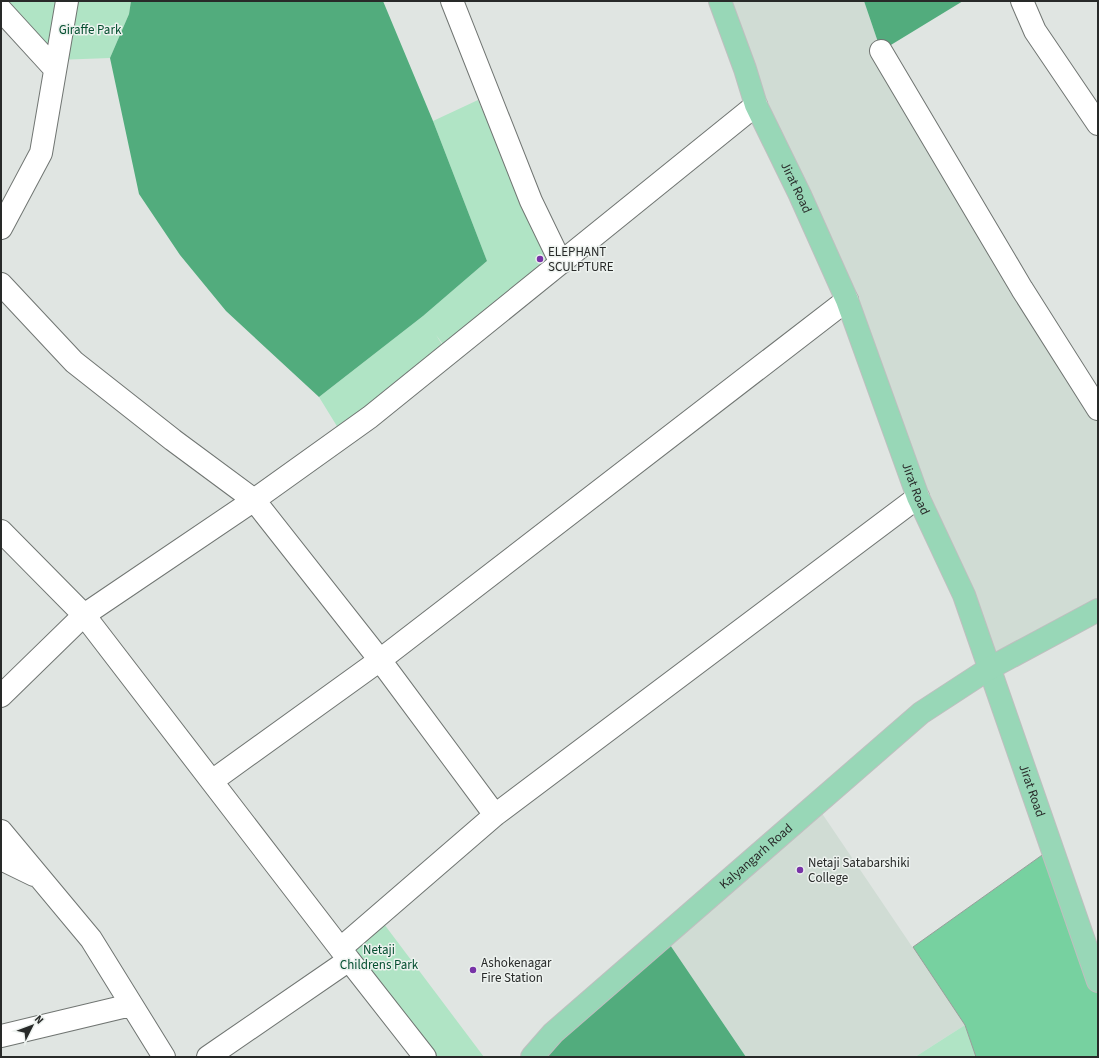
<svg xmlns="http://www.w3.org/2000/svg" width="1099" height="1058" viewBox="0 0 1099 1058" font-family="'Source Sans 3',sans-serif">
<rect width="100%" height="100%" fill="#e0e5e2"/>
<path fill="#d0dcd4" d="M719 1H864L881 51 1098 404V610L990 668Z
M815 803 965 1025 915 1057H746L664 936Z"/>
<path fill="#b0e4c5" d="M1 1H131L129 14 110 58 56 60Z
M478 100 551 268 448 351 436 335 448 354 343 436 319 397 423 316 487 261 433 121Z
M378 916 484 1057H426L341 948Z
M965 1025 976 1057H915Z"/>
<path fill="#52ac7d" d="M131 1H383L433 121 487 261 423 316 319 397 226 311 180 255 139 194 110 58 129 14Z
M864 1H963L881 51Z
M664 936 746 1057H538Z"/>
<path fill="#77d1a0" stroke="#989d9a" d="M1052 848 1098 978V1057H976L965 1025 913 947Z"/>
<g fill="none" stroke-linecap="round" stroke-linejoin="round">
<defs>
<path id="minor" d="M452 1 531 201 561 263
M1022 1 1035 31 1098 124
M1 10 54 68
M881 51 1022 289 1098 409
M1 228 41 153 67 1
M1 284 74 362 173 440 254 500 370 417 756 105
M1 531 84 615 254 500 380 660 495 815
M1 696 84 615 349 960 208 1057
M212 781 380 660 847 300
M1 831 91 939 164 1057
M1 859 34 875
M341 948 495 815 918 497
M349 960 425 1057
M1 1036 131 1005"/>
<g id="major">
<path id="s1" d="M720 1 745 69 756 105 800 195 847 300 918 497 964 595 1098 981"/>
<path id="s2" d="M532 1057 553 1033 921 713 990 668 1098 610"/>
</g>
</defs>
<use href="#minor" stroke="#707572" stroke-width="24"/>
<use href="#major" stroke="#bebfbf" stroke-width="24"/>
<use href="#minor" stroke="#fff" stroke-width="22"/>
<use href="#major" stroke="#98d7b7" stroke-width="22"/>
</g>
<g fill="#7833a7" stroke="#edf2ef" stroke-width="1.5">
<circle cx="540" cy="259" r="4"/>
<circle cx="800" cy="870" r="4"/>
<circle cx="473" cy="970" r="4"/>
</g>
<g text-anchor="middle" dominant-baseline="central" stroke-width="3" stroke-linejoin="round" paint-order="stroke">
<g font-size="13" fill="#044f30" stroke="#edf2ef">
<text x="90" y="30">Giraffe Park</text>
<text x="379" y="950">Netaji<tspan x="379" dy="15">Childrens Park</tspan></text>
</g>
<g font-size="13" fill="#282a29" stroke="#edf2ef">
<text stroke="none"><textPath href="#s1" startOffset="202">Jirat Road</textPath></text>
<text stroke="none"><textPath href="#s1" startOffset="526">Jirat Road</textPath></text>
<text stroke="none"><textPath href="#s1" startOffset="850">Jirat Road</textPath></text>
<text stroke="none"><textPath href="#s2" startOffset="301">Kalyangarh Road</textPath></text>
</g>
<g font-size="13" fill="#282a29" stroke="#edf2ef" text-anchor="start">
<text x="548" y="252">ELEPHANT<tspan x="548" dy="15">SCULPTURE</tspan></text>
<text x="808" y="863">Netaji Satabarshiki<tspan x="808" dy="15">College</tspan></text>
<text x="481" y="963">Ashokenagar<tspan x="481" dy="15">Fire Station</tspan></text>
</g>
</g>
<rect width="1099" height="1058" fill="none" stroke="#282a29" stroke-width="4"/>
<g transform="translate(32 1026) rotate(48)" stroke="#edf2ef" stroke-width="3" paint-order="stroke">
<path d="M0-3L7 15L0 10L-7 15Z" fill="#282a29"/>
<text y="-6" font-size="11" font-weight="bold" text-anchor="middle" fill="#282a29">N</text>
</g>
</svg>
